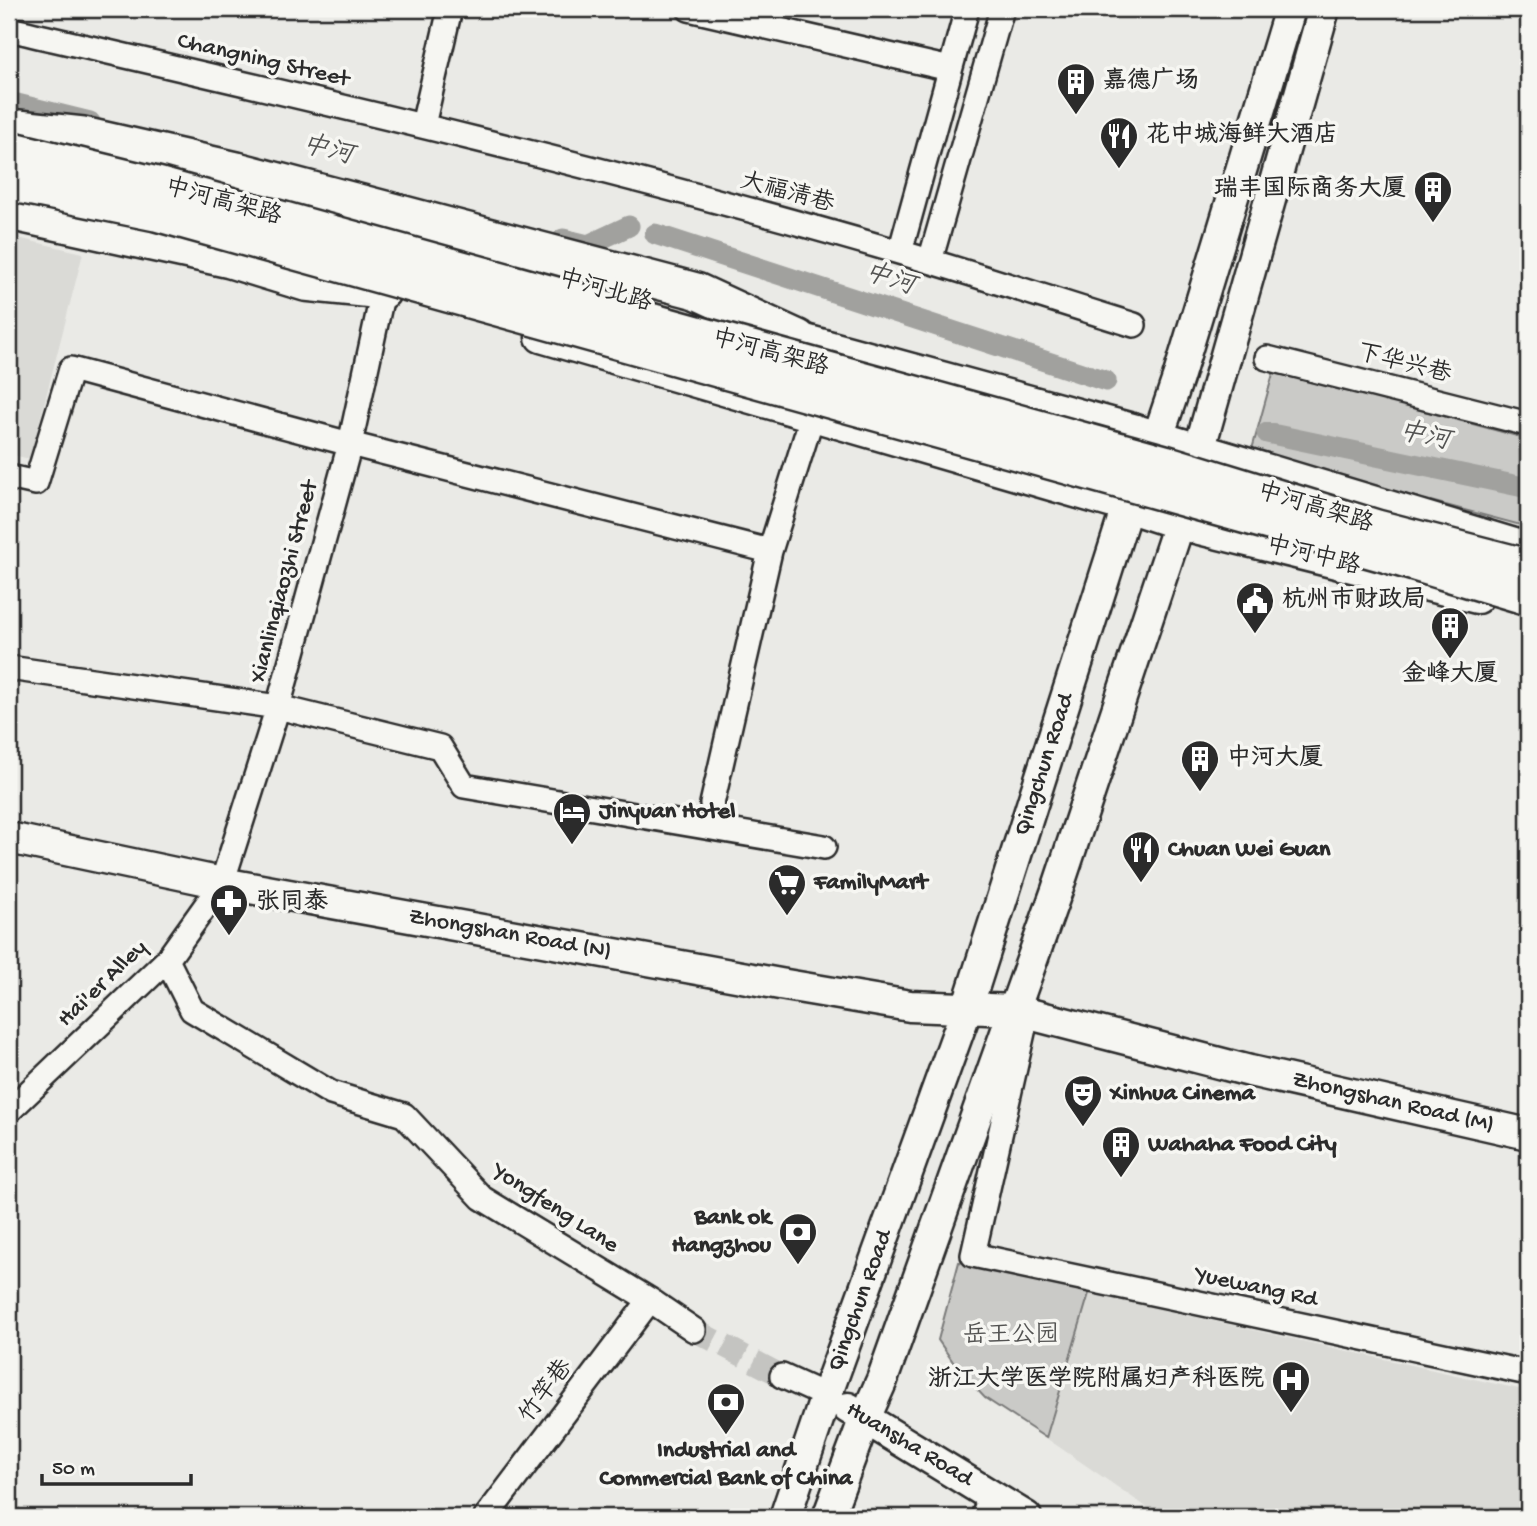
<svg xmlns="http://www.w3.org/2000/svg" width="1537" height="1526" viewBox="0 0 1537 1526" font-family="'Gochi Hand','LXGW WenKai TC',sans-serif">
<rect width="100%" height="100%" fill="#eaeae6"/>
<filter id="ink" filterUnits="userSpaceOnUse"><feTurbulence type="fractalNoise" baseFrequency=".0143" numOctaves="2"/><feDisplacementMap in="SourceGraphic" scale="14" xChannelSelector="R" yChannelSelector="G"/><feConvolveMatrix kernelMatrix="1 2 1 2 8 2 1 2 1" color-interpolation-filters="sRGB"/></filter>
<g filter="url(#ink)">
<path fill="#dadad6" d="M9 236 83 253 30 459 9 454Z
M1090 1290 1168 1311 1528 1391V1517H1161L1046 1438Z"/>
<path fill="#cacac7" stroke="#7a7a79" stroke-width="2" d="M1274 370 1528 439V527L1251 453Z
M959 1262 1090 1290 1046 1438 985 1398 958 1369 938 1340Z"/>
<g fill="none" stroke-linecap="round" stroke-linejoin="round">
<path stroke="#a1a19e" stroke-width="21" d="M9 102 90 122
M655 234 1106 381
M563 239 588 245 629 226
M1267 433 1528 488"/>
<path stroke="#c4c4c1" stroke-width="23" stroke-dasharray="23 11" stroke-linecap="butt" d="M694 1330 782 1376"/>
<defs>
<path id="minor" d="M689 9 950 69
M9 29C307 98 605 166 899 252 978 275 1056 301 1134 325
M423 125 450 9
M900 252 967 9
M930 261 1002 9
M1267 358 1528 424
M9 477 36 483 71 369 350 444 770 551
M9 668 278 707 440 747 464 786 824 847
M712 804 770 551 812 417
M167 960 192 1010 331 1093 404 1115 482 1198 650 1300 694 1330
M1014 1010 1024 1028 973 1255 1528 1373
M9 1111 167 960 222 883 278 707 350 444 383 291
M782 1376 826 1396
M486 1517 650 1300
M983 1517 991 1494"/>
<path id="major" d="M260 196 397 230 563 280
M541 337 1127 507 1179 524 1477 598
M776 337 798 338 1136 430 1528 548
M9 838 222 883 780 984 910 1006 1014 1010 1250 1071 1528 1134
M848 1408 1026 1517
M785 1517 826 1396 967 1008 1127 507 1158 437 1178 378 1290 9
M828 1517 865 1418 882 1380 1057 890 1174 539 1324 9"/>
<path id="highway" d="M9 127 83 135 237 170 696 291 798 338
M9 212 230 260 305 283 383 291"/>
</defs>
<use href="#minor" stroke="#2b2b2b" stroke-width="28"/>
<use href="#major" stroke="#2b2b2b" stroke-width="35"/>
<use href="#highway" stroke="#2b2b2b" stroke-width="40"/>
<use href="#minor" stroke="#f6f6f2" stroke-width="23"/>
<use href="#major" stroke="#f6f6f2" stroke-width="30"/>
<use href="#highway" stroke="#f6f6f2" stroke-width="35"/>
<defs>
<path id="highway-bridge" d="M9 149 161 186 1165 463 1377 528 1528 567
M9 183 156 213 1384 554 1528 597"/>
</defs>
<use href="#highway-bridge" stroke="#2b2b2b" stroke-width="40" stroke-linecap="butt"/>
<use href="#highway-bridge" stroke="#f6f6f2" stroke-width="35"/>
</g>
</g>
<defs>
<symbol id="building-pin" viewBox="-11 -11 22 30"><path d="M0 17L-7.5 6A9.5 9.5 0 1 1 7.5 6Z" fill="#2b2b2b" stroke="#f6f6f2"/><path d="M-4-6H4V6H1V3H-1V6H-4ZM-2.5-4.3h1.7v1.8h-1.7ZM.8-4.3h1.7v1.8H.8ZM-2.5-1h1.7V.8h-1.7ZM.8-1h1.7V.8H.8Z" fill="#fff"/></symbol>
<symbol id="restaurant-pin" viewBox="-11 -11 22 30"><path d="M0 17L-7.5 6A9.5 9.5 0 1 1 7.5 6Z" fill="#2b2b2b" stroke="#f6f6f2"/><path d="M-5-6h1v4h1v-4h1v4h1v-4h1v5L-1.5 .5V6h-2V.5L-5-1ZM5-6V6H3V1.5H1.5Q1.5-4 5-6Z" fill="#fff"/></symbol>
<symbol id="civic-pin" viewBox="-11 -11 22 30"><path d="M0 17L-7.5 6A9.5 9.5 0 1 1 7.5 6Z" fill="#2b2b2b" stroke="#f6f6f2"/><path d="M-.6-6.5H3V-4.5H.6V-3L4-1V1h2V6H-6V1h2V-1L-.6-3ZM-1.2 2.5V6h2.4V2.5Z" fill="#fff"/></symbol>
<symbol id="hotel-pin" viewBox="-11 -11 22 30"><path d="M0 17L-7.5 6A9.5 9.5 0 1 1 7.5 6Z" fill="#2b2b2b" stroke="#f6f6f2"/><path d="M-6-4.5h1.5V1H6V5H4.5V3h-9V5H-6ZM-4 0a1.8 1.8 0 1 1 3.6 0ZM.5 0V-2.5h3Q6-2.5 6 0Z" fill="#fff"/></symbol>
<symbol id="supermarket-pin" viewBox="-11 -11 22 30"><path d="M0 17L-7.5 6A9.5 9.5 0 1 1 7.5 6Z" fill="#2b2b2b" stroke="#f6f6f2"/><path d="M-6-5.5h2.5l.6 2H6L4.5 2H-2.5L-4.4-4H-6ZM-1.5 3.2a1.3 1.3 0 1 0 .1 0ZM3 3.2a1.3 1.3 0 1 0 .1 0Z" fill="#fff"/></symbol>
<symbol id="pharmacy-pin" viewBox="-11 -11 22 30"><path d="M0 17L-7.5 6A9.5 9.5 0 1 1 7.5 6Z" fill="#2b2b2b" stroke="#f6f6f2"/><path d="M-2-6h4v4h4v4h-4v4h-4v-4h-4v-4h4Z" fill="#fff"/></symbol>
<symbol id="theatre-pin" viewBox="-11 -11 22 30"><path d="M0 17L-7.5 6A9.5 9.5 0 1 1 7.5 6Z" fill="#2b2b2b" stroke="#f6f6f2"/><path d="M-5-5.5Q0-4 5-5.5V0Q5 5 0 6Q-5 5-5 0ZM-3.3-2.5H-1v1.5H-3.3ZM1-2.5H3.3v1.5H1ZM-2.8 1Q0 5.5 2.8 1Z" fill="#fff"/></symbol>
<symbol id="bank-pin" viewBox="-11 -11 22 30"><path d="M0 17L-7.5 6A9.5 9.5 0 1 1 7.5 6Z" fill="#2b2b2b" stroke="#f6f6f2"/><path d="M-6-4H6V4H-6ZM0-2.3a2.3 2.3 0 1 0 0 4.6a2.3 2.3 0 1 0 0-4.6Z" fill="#fff"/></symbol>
<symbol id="hospital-pin" viewBox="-11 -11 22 30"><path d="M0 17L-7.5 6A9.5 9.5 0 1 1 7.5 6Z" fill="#2b2b2b" stroke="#f6f6f2"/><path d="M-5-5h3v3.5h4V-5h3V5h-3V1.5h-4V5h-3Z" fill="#fff"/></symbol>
</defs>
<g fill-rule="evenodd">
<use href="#building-pin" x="1054" y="60" width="44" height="60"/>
<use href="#restaurant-pin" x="1097" y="114" width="44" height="60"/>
<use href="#building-pin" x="1411" y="168" width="44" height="60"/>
<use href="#civic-pin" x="1233" y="579" width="44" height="60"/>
<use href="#building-pin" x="1428" y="604" width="44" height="60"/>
<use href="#building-pin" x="1178" y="737" width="44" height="60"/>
<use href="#hotel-pin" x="550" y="790" width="44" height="60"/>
<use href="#restaurant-pin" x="1119" y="828" width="44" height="60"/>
<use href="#supermarket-pin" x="765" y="861" width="44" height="60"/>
<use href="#pharmacy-pin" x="207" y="881" width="44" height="60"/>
<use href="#theatre-pin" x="1061" y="1072" width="44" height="60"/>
<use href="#building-pin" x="1099" y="1123" width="44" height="60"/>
<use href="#bank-pin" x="776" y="1210" width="44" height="60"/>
<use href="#hospital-pin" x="1269" y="1358" width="44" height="60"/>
<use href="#bank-pin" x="704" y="1380" width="44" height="60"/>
</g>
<g text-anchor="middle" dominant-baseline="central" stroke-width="7" stroke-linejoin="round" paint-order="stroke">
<g font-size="24" fill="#2b2b2b" stroke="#f6f6f2">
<text transform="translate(263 61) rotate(13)">Changning Street</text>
<text transform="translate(787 194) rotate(15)">大福清巷</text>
<text transform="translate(223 203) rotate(15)">中河高架路</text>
<text transform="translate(605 292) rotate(16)">中河北路</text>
<text transform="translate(770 354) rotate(15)">中河高架路</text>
<text transform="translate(1404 365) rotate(14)">下华兴巷</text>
<text transform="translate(1315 509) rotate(17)">中河高架路</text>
<text transform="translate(1313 557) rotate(14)">中河中路</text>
<text transform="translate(285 582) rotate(-75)">Xianlinqiaozhi Street</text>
<text transform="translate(1045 765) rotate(-72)">Qingchun Road</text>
<text transform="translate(510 935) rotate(10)">Zhongshan Road (N)</text>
<text transform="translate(103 984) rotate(-44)">Hai'er Alley</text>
<text transform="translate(1393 1103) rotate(13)">Zhongshan Road (M)</text>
<text transform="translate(555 1209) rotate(33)">Yongfeng Lane</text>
<text transform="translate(1256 1288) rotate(12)">Yuewang Rd</text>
<text transform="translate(861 1301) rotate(-70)">Qingchun Road</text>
<text transform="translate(547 1392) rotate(-53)">竹竿巷</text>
<text transform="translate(909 1445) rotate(31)">Huansha Road</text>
</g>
<g font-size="24" font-weight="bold" fill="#2b2b2b" stroke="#f6f6f2" text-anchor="start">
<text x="1103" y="82">嘉德广场</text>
<text x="1146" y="136">花中城海鲜大酒店</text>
<text x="1406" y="190" text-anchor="end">瑞丰国际商务大厦</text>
<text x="1282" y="601">杭州市财政局</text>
<text x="1450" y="675" text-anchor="middle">金峰大厦</text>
<text x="1227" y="759">中河大厦</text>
<text x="599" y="812">Jinyuan Hotel</text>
<text x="1168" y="850">Chuan Wei Guan</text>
<text x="814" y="883">FamilyMart</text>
<text x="256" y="903">张同泰</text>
<text x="1110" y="1094">Xinhua Cinema</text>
<text x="1148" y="1145">Wahaha Food City</text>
<text x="771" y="1218" text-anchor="end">Bank ok<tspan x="771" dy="28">Hangzhou</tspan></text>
<text x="1264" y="1380" text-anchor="end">浙江大学医学院附属妇产科医院</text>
<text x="726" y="1451" text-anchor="middle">Industrial and<tspan x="726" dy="28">Commercial Bank of China</tspan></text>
</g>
<g font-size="24" fill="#535352" stroke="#f6f6f2">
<text x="1011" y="1336">岳王公园</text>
</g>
<g font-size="26" font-style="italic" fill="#545453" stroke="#f6f6f2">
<text transform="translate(327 152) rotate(14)">中河</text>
<text transform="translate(889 281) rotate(18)">中河</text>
<text transform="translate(1424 438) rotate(12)">中河</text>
</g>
</g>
<rect width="1537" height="1526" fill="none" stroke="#f6f6f2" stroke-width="35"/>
<rect x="18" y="18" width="1502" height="1491" fill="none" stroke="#2b2b2b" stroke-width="2.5" filter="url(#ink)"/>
<path d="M42 1474v10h149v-10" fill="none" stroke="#2b2b2b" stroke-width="3.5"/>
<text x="52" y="1474" font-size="21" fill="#2b2b2b" stroke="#f6f6f2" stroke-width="5" paint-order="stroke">50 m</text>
</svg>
